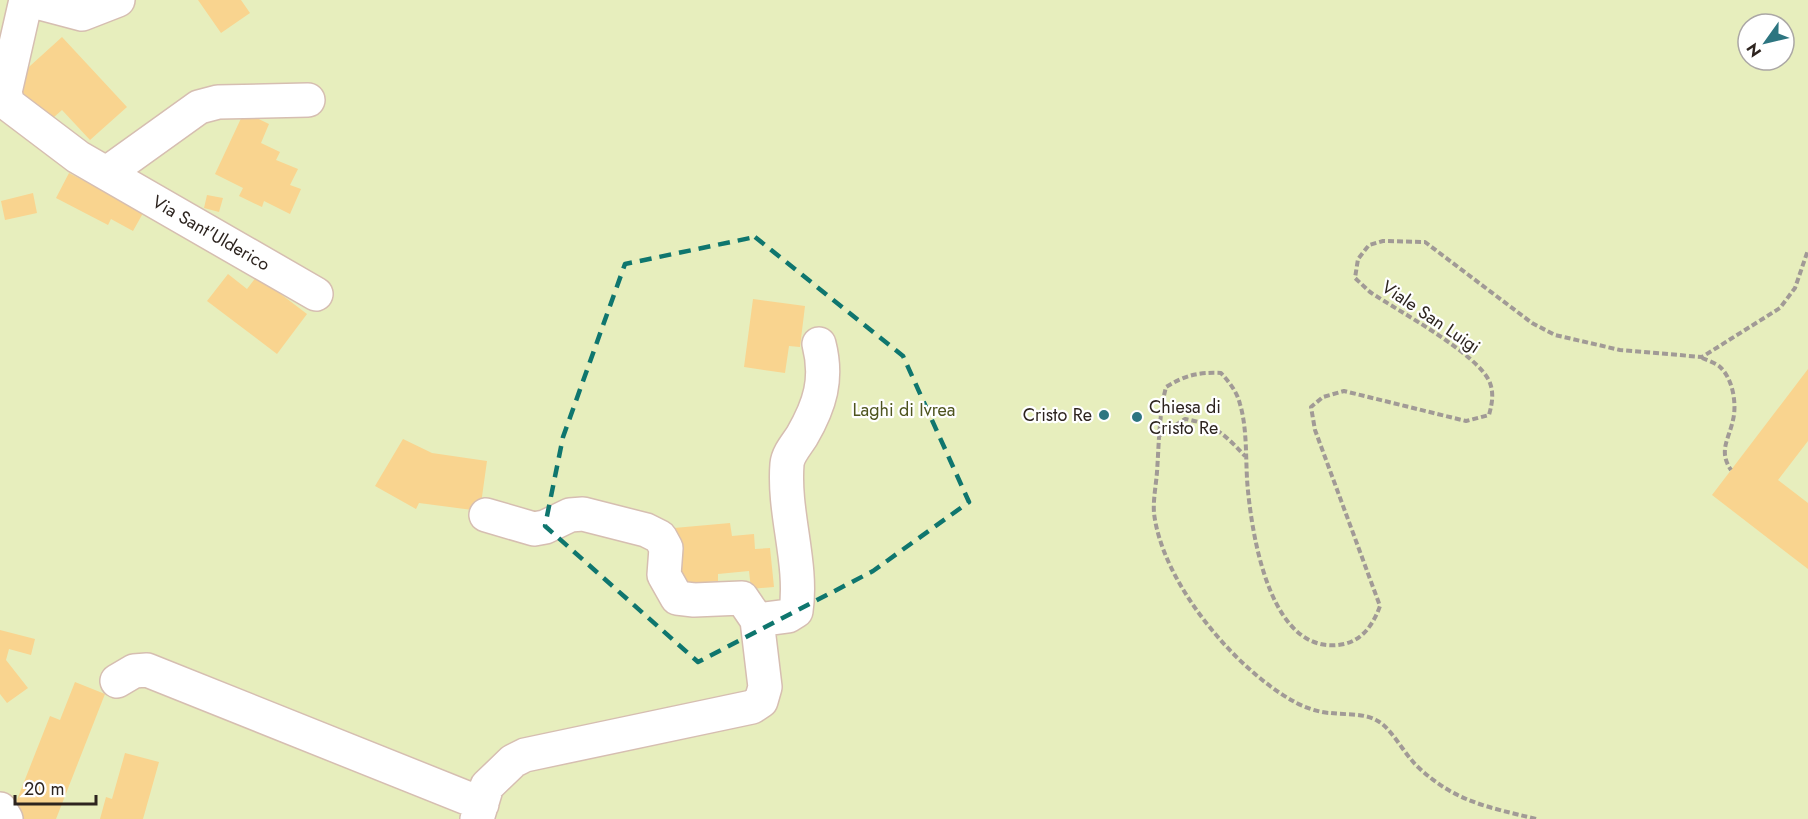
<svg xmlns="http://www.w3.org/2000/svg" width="1808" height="819" viewBox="0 0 1808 819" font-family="Jost,sans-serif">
<rect width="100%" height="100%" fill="#fdf8f6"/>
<path fill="#e7eebd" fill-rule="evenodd" d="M0 0H1808V819H0ZM1748 24H1784V60H1748Z"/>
<path fill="#f9d48f" d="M198 0H241L250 13 221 33Z
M62 37 127 107 90 140 62 110 45 125 9 85Z
M244 112 269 124 261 143 280 152 276 160 298 169 290 185 301 189 290 214 264 201 262 207 239 196 243 188 215 174Z
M69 173 121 200 147 206 133 231 111 219 108 225 56 198Z
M33 193 37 213 5 220 1 201Z
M207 195 223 198 219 212 204 208Z
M228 274 247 289 257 276 307 314 277 354 207 301Z
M753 299 805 306 800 347 789 346 785 373 744 367Z
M1808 369V441L1778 480 1808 503V569L1712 495Z
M403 439 432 453 487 461 480 511 419 503 416 509 375 486Z
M730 523 732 536 754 534 755 549 770 548 774 587 751 589 749 571 718 574V581L679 585 674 528Z
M0 630 35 639 31 655 9 649 6 660 28 688 7 703 0 694Z
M75 682 105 694 56 819H23L11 815 50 716 60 720Z
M125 753 159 762 143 819H100L106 797 112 799Z"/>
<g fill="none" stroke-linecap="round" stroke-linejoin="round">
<defs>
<path id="minor" d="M26 0 5 92 8 104 78 157 316 294
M29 0 82 14 118 0
M107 173 199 107 218 102 308 100
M757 620 788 616 796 611C803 563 783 513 787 464 788 454 797 444 802 436 820 405 828 379 819 344
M117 681 134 671 147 670 482 804
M0 809 6 819
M477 819 487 786 513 761 525 755 752 707 761 701 765 687 757 620 742 598 694 600 677 598 664 575 666 548 660 537 646 530 583 514 570 515 545 527 534 529 486 515"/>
</defs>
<use href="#minor" stroke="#d6beb1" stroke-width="36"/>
<path stroke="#a19a96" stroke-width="4" stroke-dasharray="6 3" stroke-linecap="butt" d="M1702 358C1707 360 1715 363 1719 366 1733 378 1737 404 1733 420 1729 439 1718 451 1731 470
M1160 435 1185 419C1215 424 1225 435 1245 456
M1536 819C1488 807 1455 802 1418 767 1403 753 1392 728 1376 720 1363 713 1346 715 1331 713 1320 713 1303 707 1293 701 1234 668 1162 582 1154 513 1153 500 1156 485 1157 472 1159 443 1159 414 1166 387 1185 375 1199 372 1221 373 1230 383 1237 392 1240 404 1248 431 1245 463 1248 491 1253 541 1272 659 1344 644 1363 640 1374 623 1380 606L1315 430 1311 407 1323 397 1344 391 1466 421 1489 415C1492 404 1494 394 1490 383 1479 354 1398 311 1370 292L1355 278 1358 259 1369 245 1383 241 1425 242 1532 323 1555 335 1620 350 1702 357 1780 308 1795 288 1808 250"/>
<use href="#minor" stroke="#fff" stroke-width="33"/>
</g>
<path fill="none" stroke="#0f766e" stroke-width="4.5" stroke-dasharray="12 8" stroke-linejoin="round" d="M755 237 903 356 969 502 873 571 698 662 545 526 563 437 625 264Z"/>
<g fill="#2d7580" stroke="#fff" stroke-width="2">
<circle cx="1104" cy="415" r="6"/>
<circle cx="1137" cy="417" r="6"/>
</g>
<g text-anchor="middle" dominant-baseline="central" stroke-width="4.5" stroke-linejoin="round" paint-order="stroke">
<g font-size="18" fill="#2d241f" stroke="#fff">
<text transform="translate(211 233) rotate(30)">Via Sant'Ulderico</text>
<text transform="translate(1431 317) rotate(34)">Viale San Luigi</text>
</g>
<g font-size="18" fill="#2d241f" stroke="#fff" text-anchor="start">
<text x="1149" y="407">Chiesa di<tspan x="1149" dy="21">Cristo Re</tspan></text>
<text x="1092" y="415" text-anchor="end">Cristo Re</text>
</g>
<g font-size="18" fill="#4e541e" stroke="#fff">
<text x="904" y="410">Laghi di Ivrea</text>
</g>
</g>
<g transform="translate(1766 42) rotate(236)"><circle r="28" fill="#ffffff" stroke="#aba7a5" stroke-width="1.5"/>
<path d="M0-4.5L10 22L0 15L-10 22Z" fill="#2d7580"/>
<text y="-9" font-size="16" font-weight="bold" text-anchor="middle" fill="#2d241f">N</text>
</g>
<path d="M15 795v9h81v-9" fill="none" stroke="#2d241f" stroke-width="3"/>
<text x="24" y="795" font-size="18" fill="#2d241f" stroke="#ffffff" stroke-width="4.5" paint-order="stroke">20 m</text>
</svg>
